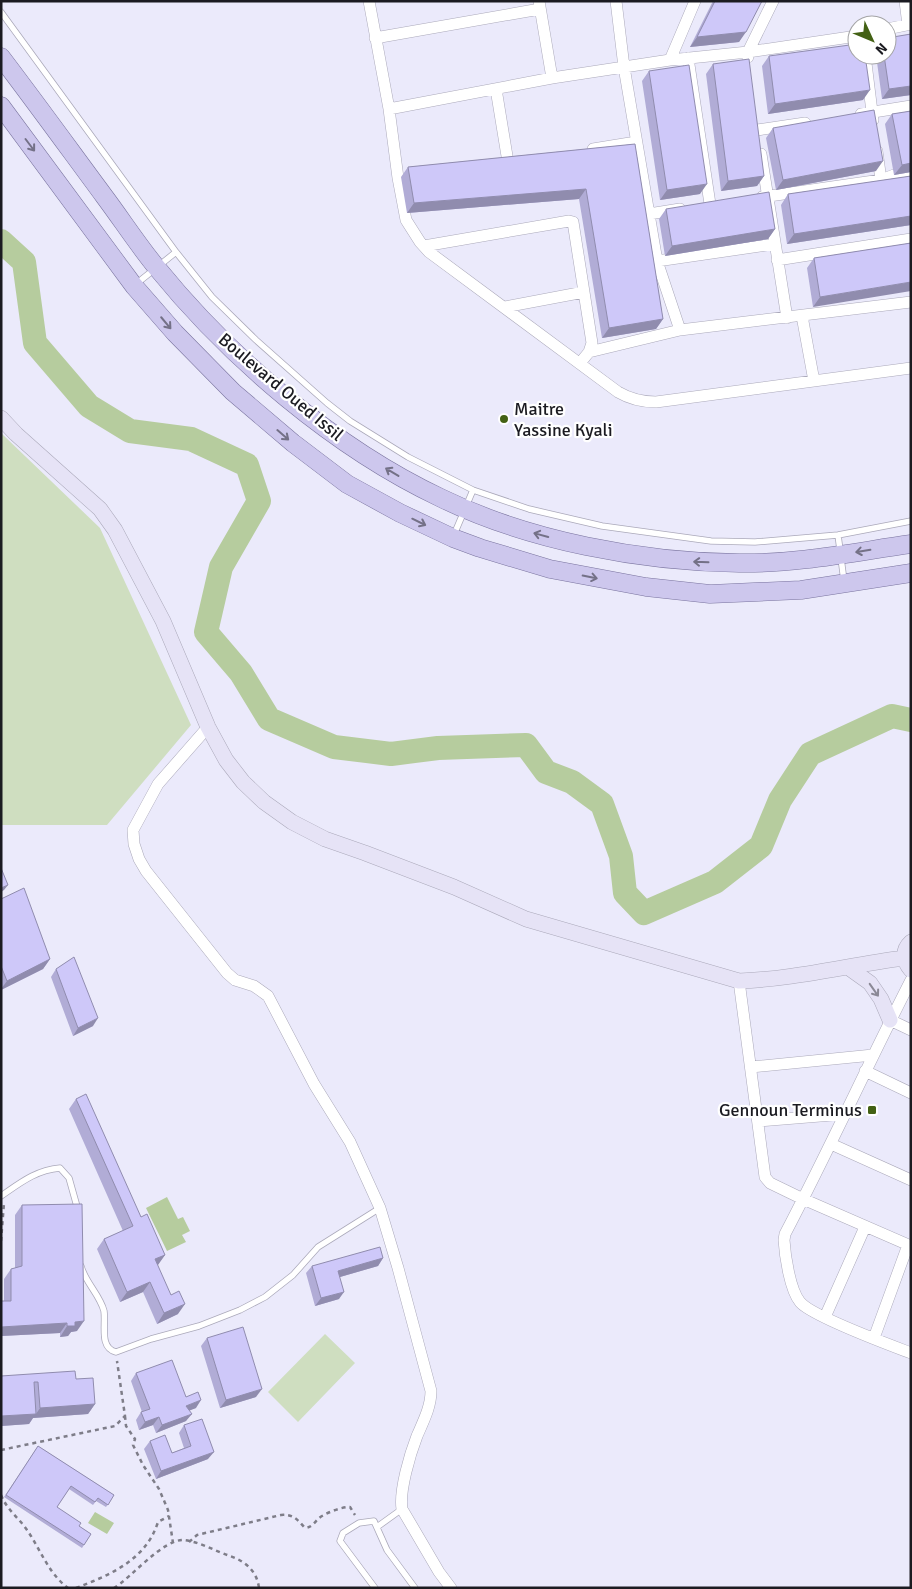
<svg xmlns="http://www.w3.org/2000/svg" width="912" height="1589" viewBox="0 0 912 1589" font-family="Signika,sans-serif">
<rect width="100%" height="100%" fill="#ebeafb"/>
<path fill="#cfdec0" d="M1 433 100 528 191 725 107 825H1Z
M325 1334 355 1363 298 1422 268 1392Z"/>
<path fill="#b6cc9e" d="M167 1197 178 1219 183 1217 190 1231 182 1235 186 1242 167 1251 146 1208Z
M95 1512 114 1523 107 1534 88 1523Z"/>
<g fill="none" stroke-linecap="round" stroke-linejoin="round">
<path stroke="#b6cc9e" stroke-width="24" d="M1 241 24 262 35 343 89 406 130 431 191 439 247 465 259 501 221 567 206 632 241 673 269 719 334 747 391 754 438 748 526 745 546 772 572 782 602 804 621 856 625 893 644 913 715 882 761 846 780 800 810 754 892 716 911 720"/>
<defs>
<path id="lane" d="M1 12 176 252 212 297 256 340 327 403 350 421 408 457 473 490 529 509 602 526 711 541 755 542 838 535 911 521
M136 284 176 252
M838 535 844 581
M453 537 473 490
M1 1196C20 1183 36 1170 60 1168L69 1178 78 1210
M81 1266C85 1282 100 1295 104 1311 106 1325 99 1348 116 1352L151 1339 199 1326 240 1310 265 1297 293 1275 318 1247 380 1208
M377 1527 402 1509
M375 1588 340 1541 343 1533 359 1523 374 1521 387 1550 415 1588"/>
<path id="street" d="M369 1 389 109 398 178 406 220 420 242 429 252 618 392C630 399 642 402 656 402L911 368
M539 1 552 78
M616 1 624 67 657 261 680 330 911 302
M905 1 908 25
M887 29 911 24
M375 38 540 9
M865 55 873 120
M748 57V52L773 1
M688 58 710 204
M670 60 695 1
M496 89 508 162
M389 109 552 78 670 60 748 52 857 36
M861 114 911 106
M757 130 805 123
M593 149 636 142
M877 151 881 180
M761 154 787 318
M762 197 881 180 894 175 911 174
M649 214 680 209
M424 246 569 221 573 222 592 343 589 352 580 363
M777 260 911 239
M657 261 774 244
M505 307 584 292
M802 316 814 381
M589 352 680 330
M208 727 158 784 133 830 134 844 139 859 146 871 227 973 235 980 254 986 268 996 314 1084 350 1142 380 1208 398 1268 431 1391C431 1407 423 1422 417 1436 410 1454 399 1491 402 1509L439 1572 451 1588
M911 980C868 1064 829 1150 785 1234L784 1240C785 1256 790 1290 800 1302 811 1316 890 1345 911 1353
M739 981 765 1177 770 1183 803 1199 911 1246
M890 1020 911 1030
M751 1067 873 1055
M865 1071 911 1093
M758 1121 845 1114
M831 1144 911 1180
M825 1317 865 1227
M874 1338 908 1245"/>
<path id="secondary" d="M1 418 16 434 100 509 115 530 163 621 208 727 226 760 243 782 264 802 292 822 325 839 365 853 454 887 526 919 739 981C795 979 849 965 904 958
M911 942C902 950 903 961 911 970
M849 968 870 983 881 999 890 1020"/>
<path id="primary" d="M1 57C36 103 70 150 104 196 122 220 138 245 157 268 231 359 335 448 441 498 529 541 642 562 739 563 797 564 854 552 911 544
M1 106 134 286 175 333 233 392 293 443 347 484 400 513 453 538 480 548 550 569 646 587 710 594 801 590 911 573"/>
</defs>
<use href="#lane" stroke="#aba9ba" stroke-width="7"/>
<use href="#street" stroke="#aba9ba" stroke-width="12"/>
<use href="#secondary" stroke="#aba9ba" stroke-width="16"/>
<use href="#primary" stroke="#79739e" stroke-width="19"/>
<path stroke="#7e7d88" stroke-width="2.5" stroke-dasharray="4 4" stroke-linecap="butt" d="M1 1241 4 1203
M125 1416 126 1426 135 1439 133 1445 143 1465 159 1489 168 1510 173 1543
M1 1450 115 1426 125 1416 117 1361
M1 1495C7 1510 19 1518 27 1530 41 1550 48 1573 68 1588
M189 1542 197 1535 281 1515C293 1514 297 1519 305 1528 314 1527 315 1520 322 1516 329 1512 341 1507 350 1507L355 1515
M76 1588C110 1575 146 1560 158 1522L169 1516
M114 1588C132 1577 162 1540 183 1540 198 1541 215 1551 230 1556 245 1561 257 1571 259 1588"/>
<use href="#lane" stroke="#fff" stroke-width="5.5"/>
<use href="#street" stroke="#fff" stroke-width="11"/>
<use href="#secondary" stroke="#e6e3f6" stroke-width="15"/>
<use href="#primary" stroke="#cdc7ed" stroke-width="18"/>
</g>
<path fill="#b1acd6" d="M713 1H762L739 42 690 47Z
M876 55H887L911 95 882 99Z
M769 56 863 100 768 114 762 66Z
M713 64 764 176 757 186 721 191 706 74Z
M649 71 700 194 660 200 642 81Z
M911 111V172L894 175 885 124 892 114Z
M773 128 876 171 776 190 766 138Z
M635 144 663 319 656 329 602 338 579 199 407 213 401 177 408 167Z
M911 176V225L787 244 781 205 788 194Z
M666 209 775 229 768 239 665 256 659 219Z
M911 243 813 307 807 268 814 258Z
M1 899 50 959 43 969 1 990Z
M56 969 93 1026 73 1036 51 977Z
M76 1099 141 1217 165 1255 157 1265 178 1314 157 1324 143 1292 120 1302 97 1249 104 1239 123 1231 69 1109Z
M22 1205 77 1331 71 1332 68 1336 60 1337V1333L1 1336V1302L4 1301V1279L11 1269 15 1268V1215Z
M383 1258 378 1266 340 1277 339 1299 315 1306 306 1273 312 1266Z
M207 1338 256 1397 220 1408 201 1346Z
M136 1373 196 1408 189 1410 186 1421 156 1433 153 1425 139 1430 136 1420 141 1412H142L131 1381Z
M1 1376 76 1379 95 1404 88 1414 33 1418 29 1424 1 1426Z
M184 1425 208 1459 156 1479 144 1449 150 1441 172 1453 184 1448 179 1433Z
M38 1446 114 1495 106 1507 96 1501 93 1505 69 1489 57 1507 79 1526 91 1534 82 1548 4 1497Z"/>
<path fill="#908cae" d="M746 32 739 42 690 47 697 37Z
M911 86V95L882 99 889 89Z
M870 90 863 100 768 114 775 104Z
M883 161 876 171 776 190 783 180Z
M911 163V172L894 175 902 165Z
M764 176 757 186 721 191 728 181Z
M707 184 700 194 660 200 667 190Z
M586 189 579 199 407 213 414 203Z
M911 216V225L787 244 794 234Z
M775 229 768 239 665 256 672 246Z
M911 282V291L813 307 820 297Z
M663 319 656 329 602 338 609 328Z
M8 885 4 890 1 892V888Z
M50 959 43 969 1 990V989L7 981Z
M98 1018 93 1026 73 1036 78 1028Z
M165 1255 158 1265 148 1269 155 1259Z
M383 1258 378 1266 333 1279 338 1271Z
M150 1282 143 1292 120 1302 127 1292Z
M344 1292 339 1299 315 1306 321 1298Z
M185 1304 178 1314 157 1324 164 1313Z
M84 1321 77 1331 71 1332 68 1336 60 1337 67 1326 75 1322Z
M67 1323 60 1333 1 1336V1327Z
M262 1389 256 1397 220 1408 226 1400Z
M201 1400 196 1408 181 1414 186 1406Z
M95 1404 88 1414 33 1418 29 1424 1 1426V1416L36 1414 40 1408Z
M192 1414 186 1421 156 1433 162 1425Z
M159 1417 153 1425 139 1430 145 1422Z
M214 1452 208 1459 156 1479 161 1471Z"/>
<path fill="#cec8f9" stroke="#908cae" d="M715 1H762L746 32 697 37Z
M911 34V86L889 89 884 55H887V38Z
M857 44V55H865L870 90 775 104 769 56Z
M749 59 764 176 728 181 713 64Z
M689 65 707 184 667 190 649 71Z
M874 110 883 161 783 180 773 128Z
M911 111V163L902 165 892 114Z
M635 144 663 319 609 328 586 189 414 203 408 167Z
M911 176V216L794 234 788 194Z
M769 192 775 229 672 246 666 209Z
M911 243V282L820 297 814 258Z
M1 868 8 885 1 888Z
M24 888 50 959 7 981 1 966V899Z
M74 957 98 1018 78 1028 56 969Z
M86 1094 141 1217 147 1214 165 1255 155 1259 171 1295 179 1291 185 1304 164 1313 150 1282 127 1292 104 1239 133 1226 76 1099Z
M82 1204 84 1321 75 1322V1326H67V1323L1 1327V1301H11V1269L22 1266V1205Z
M380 1247 383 1258 338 1271 344 1292 321 1298 312 1266Z
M243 1327 262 1389 226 1400 207 1338Z
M172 1360 186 1397 198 1392 201 1400 186 1406 192 1414 162 1425 159 1417 145 1422 141 1412 150 1409 136 1373Z
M75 1371 76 1379 93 1378 95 1404 40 1408 38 1382H34L36 1414 1 1416V1376Z
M202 1419 214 1452 161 1471 150 1441 165 1435 172 1453 191 1446 184 1425Z
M38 1446 114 1495 108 1505 98 1498 95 1502 71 1486 57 1507 81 1523 79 1526 91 1534 84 1545 6 1495Z"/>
<defs><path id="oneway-shaft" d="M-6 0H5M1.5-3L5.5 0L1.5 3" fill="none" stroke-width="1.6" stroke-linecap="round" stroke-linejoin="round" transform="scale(1.25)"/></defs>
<g stroke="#747187">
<use href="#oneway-shaft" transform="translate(30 145) rotate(53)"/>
<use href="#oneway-shaft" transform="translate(166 323) rotate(50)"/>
<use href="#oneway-shaft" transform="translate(283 435) rotate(41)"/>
<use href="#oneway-shaft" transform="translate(392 472) rotate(-149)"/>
<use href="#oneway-shaft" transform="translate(419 522) rotate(26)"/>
<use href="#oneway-shaft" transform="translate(541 535) rotate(-165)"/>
<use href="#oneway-shaft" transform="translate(863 551) rotate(171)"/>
<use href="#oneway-shaft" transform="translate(701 562) rotate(-178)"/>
<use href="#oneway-shaft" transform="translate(590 577) rotate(11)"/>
</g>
<use stroke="#8b8996" href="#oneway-shaft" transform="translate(874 990) rotate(55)"/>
<g fill="#436114" stroke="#fff" stroke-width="2">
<circle cx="504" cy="419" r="5"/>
<rect x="867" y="1105" width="10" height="10" rx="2.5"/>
</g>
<g text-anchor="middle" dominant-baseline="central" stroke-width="4.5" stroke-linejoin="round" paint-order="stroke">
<g font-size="18" fill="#1b1b21" stroke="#fff">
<text transform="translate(281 387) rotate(40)">Boulevard Oued Issil</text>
</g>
<g font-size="18" fill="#1b1b21" stroke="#fff" text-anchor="start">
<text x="514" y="409">Maitre<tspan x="514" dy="21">Yassine Kyali</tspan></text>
<text x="862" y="1110" text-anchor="end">Gennoun Terminus</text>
</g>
</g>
<rect width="912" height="1589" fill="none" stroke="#1b1b21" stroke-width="5"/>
<g transform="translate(872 40) rotate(134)"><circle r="24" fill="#ffffff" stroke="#a4a4a6"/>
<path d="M0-4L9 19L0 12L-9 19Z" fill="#436114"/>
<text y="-8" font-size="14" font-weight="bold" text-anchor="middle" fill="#1b1b21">N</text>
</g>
</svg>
